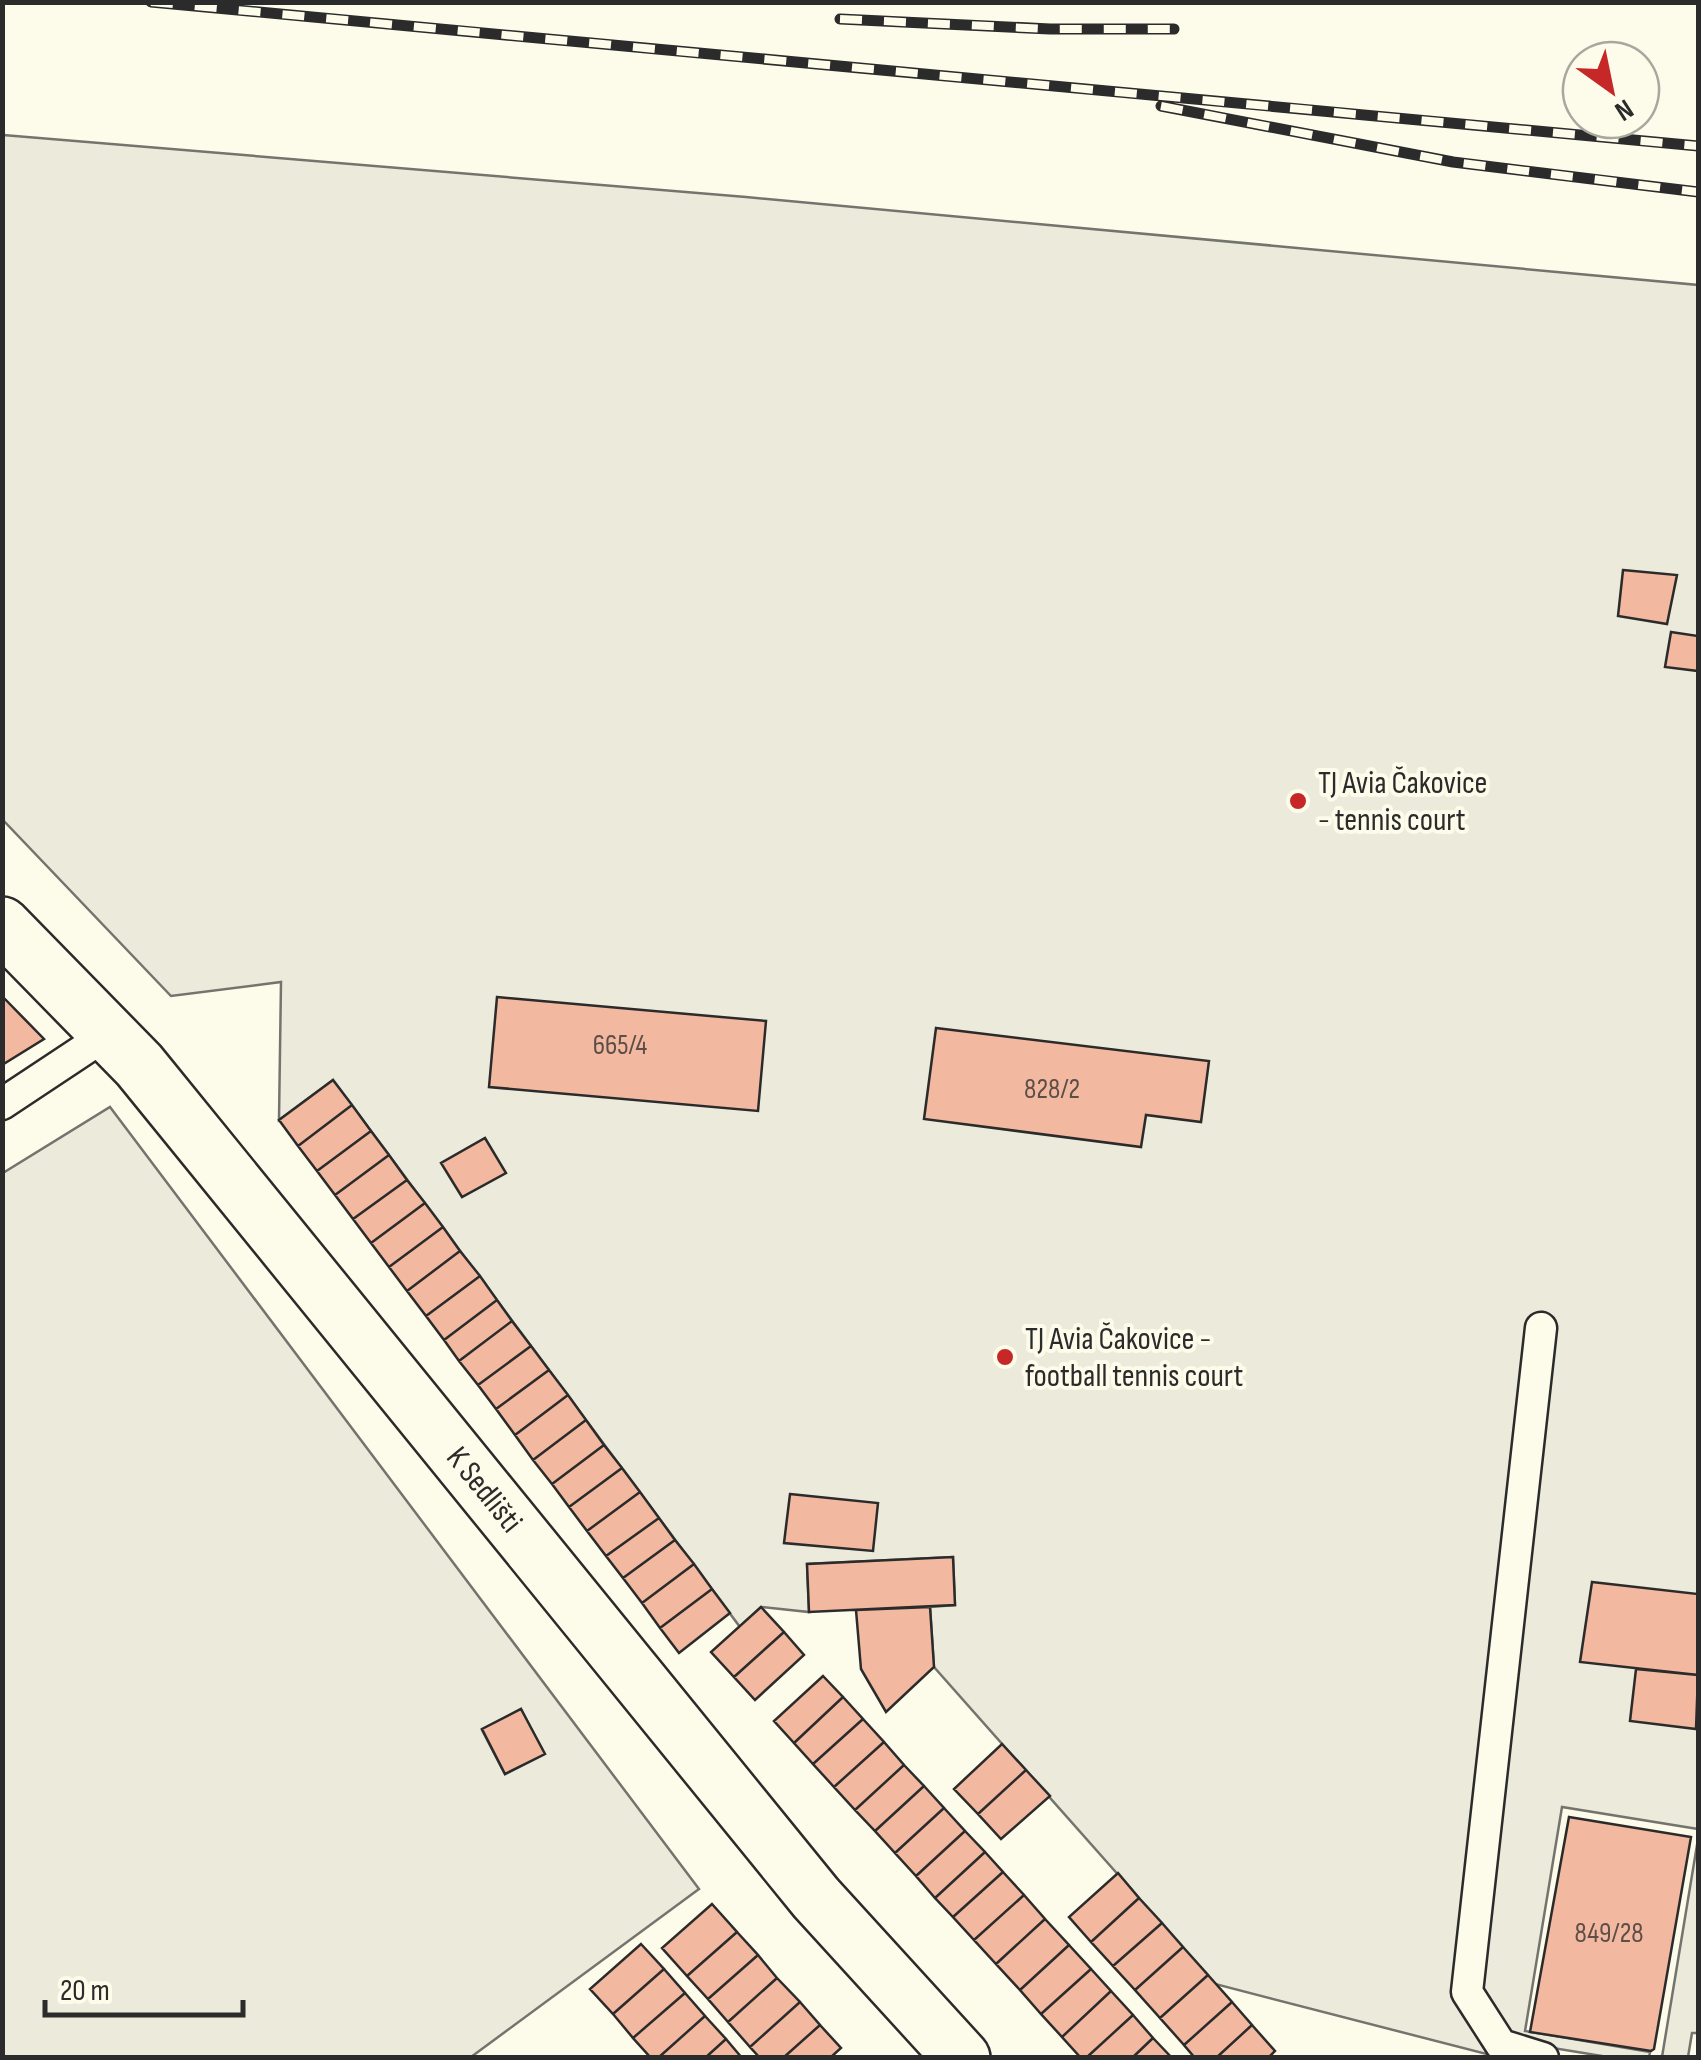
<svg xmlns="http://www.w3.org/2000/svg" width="1701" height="2060" viewBox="0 0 1701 2060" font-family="'Sofia Sans Condensed',sans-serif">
<rect width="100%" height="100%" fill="#fdfbea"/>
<path fill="#ecebdb" stroke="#74746e" stroke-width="2.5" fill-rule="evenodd" d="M3 135 746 197 1698 285V1829L1562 1807 1525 2031 1650 2052 1649 2057H1608L1523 2043 1498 2057 1215 1984 934 1667 930 1607 955 1605 953 1557 807 1564 809 1612 761 1607 740 1627 333 1080 279 1120 281 982 171 996 3 820Z
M110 1107 699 1889 471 2057 3 2058V1173ZM521 1709 544 1754 505 1774 482 1730Z
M1698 1839V2033H1692L1688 2057H1662Z"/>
<path fill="#f2b8a0" stroke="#2b2b2b" stroke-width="2.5" d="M1623 570 1677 575 1667 624 1618 616Z
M1671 632 1698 636V671L1665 667Z
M2 996 44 1039 2 1065Z
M497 997 766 1021 758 1111 489 1087Z
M936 1028 1209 1061 1201 1122 1146 1115 1141 1147 924 1119Z
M333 1080 352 1105 298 1146 279 1120Z
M352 1105 371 1131 317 1171 298 1146Z
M371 1131 389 1155 335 1195 317 1171Z
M485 1138 506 1173 462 1197 441 1163Z
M389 1155 407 1180 353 1219 335 1195Z
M407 1180 425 1203 371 1243 353 1219Z
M425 1203 443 1227 389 1267 371 1243Z
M443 1227 460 1251 407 1291 389 1267Z
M460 1251 480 1276 426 1316 407 1291Z
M480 1276 497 1300 444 1340 426 1316Z
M497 1300 512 1321 459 1361 444 1340Z
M512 1321 531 1346 478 1385 459 1361Z
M531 1346 549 1370 496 1409 478 1385Z
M549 1370 568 1395 515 1435 496 1409Z
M568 1395 586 1420 533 1460 515 1435Z
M586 1420 604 1445 552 1484 533 1460Z
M604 1445 622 1468 569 1507 552 1484Z
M622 1468 640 1492 587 1531 569 1507Z
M640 1492 659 1518 606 1556 587 1531Z
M790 1494 878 1503 873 1551 784 1543Z
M659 1518 675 1540 623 1578 606 1556Z
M675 1540 694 1564 642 1603 623 1578Z
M953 1557 955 1605 809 1612 807 1564Z
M694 1564 712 1589 660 1628 642 1603Z
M1592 1582 1698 1594V1675L1580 1662Z
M712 1589 730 1613 679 1653 660 1628Z
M761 1607 784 1632 734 1677 711 1652Z
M930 1607 934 1667 886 1712 861 1669 856 1610Z
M784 1632 804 1655 755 1700 734 1677Z
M1636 1669 1698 1675 1696 1729 1630 1721Z
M823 1676 843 1697 794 1743 774 1721Z
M843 1697 863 1719 813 1764 794 1743Z
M521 1709 545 1754 505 1774 482 1729Z
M863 1719 884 1742 834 1787 813 1764Z
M884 1742 904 1765 855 1810 834 1787Z
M1002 1744 1026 1770 978 1814 954 1789Z
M904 1765 924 1786 875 1831 855 1810Z
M1026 1770 1050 1796 1001 1839 978 1814Z
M924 1786 944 1808 895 1853 875 1831Z
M944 1808 965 1831 916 1876 895 1853Z
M1569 1817 1691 1837 1654 2049 1651 2051 1530 2032Z
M965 1831 985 1852 935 1898 916 1876Z
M985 1852 1003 1872 953 1917 935 1898Z
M1003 1872 1024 1895 974 1940 953 1917Z
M1118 1873 1139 1898 1091 1942 1069 1917Z
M1024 1895 1045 1919 996 1964 974 1940Z
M1139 1898 1162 1923 1113 1966 1091 1942Z
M712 1904 737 1932 687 1976 662 1948Z
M1045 1919 1069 1945 1020 1990 996 1964Z
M1162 1923 1183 1947 1135 1990 1113 1966Z
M737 1932 758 1955 708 1999 687 1976Z
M641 1944 664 1969 613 2014 590 1989Z
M1069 1945 1091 1969 1041 2014 1020 1990Z
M1183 1947 1208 1975 1160 2018 1135 1990Z
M758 1955 777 1978 728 2022 708 1999Z
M664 1969 685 1993 633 2038 613 2014Z
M1091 1969 1111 1991 1062 2037 1041 2014Z
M1208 1975 1232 2002 1184 2045 1160 2018Z
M777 1978 800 2002 750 2047 728 2022Z
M1111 1991 1133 2015 1086 2058H1081L1062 2037Z
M685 1993 705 2016 658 2058H651L633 2038Z
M800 2002 820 2025 783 2058H760L750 2047Z
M1232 2002 1252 2025 1216 2058H1195L1184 2045Z
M1133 2015 1153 2038 1132 2058H1086Z
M705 2016 726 2039 705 2058H658Z
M820 2025 841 2048 830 2058H783Z
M1252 2025 1275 2051 1268 2058H1216Z
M1153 2038 1172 2058H1132Z
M726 2039 742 2058H705Z"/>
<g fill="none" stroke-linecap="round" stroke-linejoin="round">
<defs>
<path id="lane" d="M2 1104 109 1033
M1541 1328 1467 1992 1501 2045 1543 2058"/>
<path id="street" d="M2 925 139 1065 816 1898 962 2058"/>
</defs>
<use href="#lane" stroke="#2b2b2b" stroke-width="35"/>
<use href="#street" stroke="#2b2b2b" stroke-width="60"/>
<use href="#lane" stroke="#fdfbea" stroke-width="30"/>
<use href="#street" stroke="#fdfbea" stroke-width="55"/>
<defs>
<path id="rail" d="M151 2 1698 146
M840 19 1050 29H1174
M1161 106 1453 162 1698 192"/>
</defs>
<use href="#rail" stroke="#2b2b2b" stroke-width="11"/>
<use href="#rail" stroke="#fdfbea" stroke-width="8" stroke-dasharray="22" stroke-linecap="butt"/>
</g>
<g fill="#c62828" stroke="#fdfbea" stroke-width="4">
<circle cx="1298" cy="801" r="10"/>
<circle cx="1005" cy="1357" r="10"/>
</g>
<g text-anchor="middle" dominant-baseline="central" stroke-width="8" stroke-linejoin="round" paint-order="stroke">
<g font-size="28" fill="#5d4e48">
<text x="620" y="1045">665/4</text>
<text x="1052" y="1089">828/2</text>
<text x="1609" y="1933">849/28</text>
</g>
<g font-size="32" fill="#2b2b2b" stroke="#fdfbea" text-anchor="start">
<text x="1318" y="783">TJ Avia Čakovice<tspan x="1318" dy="37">- tennis court</tspan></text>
<text x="1025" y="1339">TJ Avia Čakovice -<tspan x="1025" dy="37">football tennis court</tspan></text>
</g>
<g font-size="32" fill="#2b2b2b" stroke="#fdfbea">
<text transform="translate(484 1490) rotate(51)">K Sedlišti</text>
</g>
</g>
<rect width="1701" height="2060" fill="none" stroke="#2b2b2b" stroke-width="10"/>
<g transform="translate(1611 90) rotate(147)"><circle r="48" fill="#fdfbea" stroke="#a9a89e" stroke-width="2.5"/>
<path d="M0-8L18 38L0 25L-18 38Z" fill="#c62828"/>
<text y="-15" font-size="28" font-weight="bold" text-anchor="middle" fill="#2b2b2b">N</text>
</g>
<path d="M45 2000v15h198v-15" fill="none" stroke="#2b2b2b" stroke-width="5"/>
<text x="60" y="2000" font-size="30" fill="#2b2b2b" stroke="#fdfbea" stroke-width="8" paint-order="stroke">20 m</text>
</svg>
